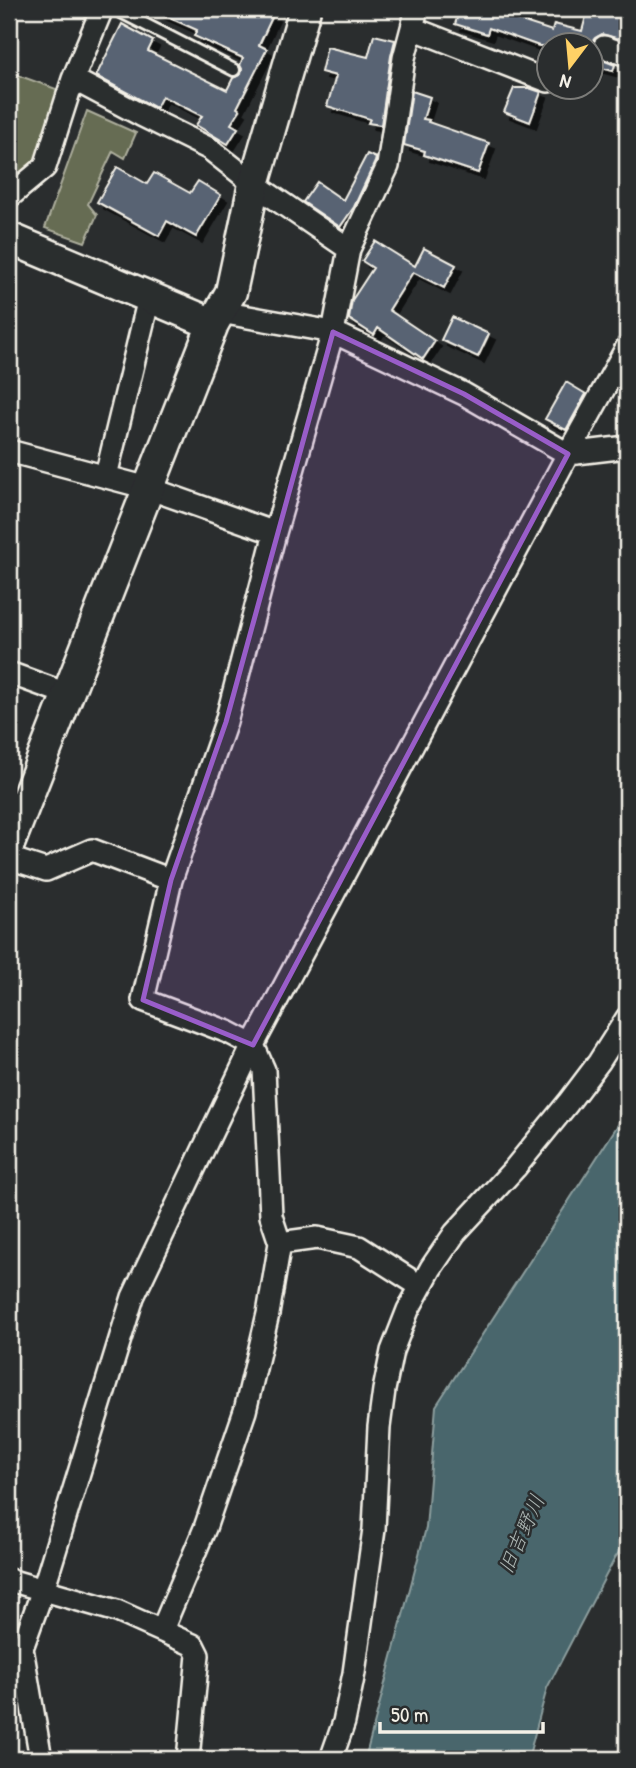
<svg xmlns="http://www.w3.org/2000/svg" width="636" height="1768" viewBox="0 0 636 1768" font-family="'Patrick Hand','Klee One',sans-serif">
<defs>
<filter id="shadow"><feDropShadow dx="6" dy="6" stdDeviation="0" flood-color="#0009"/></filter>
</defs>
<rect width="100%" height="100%" fill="#2a2d2e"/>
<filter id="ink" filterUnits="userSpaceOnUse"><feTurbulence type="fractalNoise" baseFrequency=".0143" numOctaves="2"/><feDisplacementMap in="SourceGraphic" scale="14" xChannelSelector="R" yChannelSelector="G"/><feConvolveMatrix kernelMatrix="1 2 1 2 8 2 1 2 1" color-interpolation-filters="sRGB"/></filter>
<g filter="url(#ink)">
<path fill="#666c52" stroke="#adae9d" stroke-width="2" d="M9 72 59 90 39 157 23 175 9 179Z
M87 111 136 133 125 158 113 151 88 204 97 215 85 242 45 228Z"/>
<path fill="#48666c" stroke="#8d9e9e" stroke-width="2" d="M627 1111V1541L615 1558 547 1688 528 1759H365L426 1528 436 1406Z"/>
<path fill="#586373" stroke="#f4f1e8" stroke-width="2" filter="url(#shadow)" d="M150 9H221L239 18 244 9H276L259 45 267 49 237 108 240 110 231 124 238 128 228 144 196 125 202 116 162 96 156 108 96 76 122 24 153 41 148 51 227 90 233 78 241 74 242 69 240 65 243 58 194 36 197 30Z
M460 9H484L552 31 554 24 582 31 588 9H627V24L623 40 602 34 595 38 591 43V49L594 55 600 59 615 65 613 71 591 65V46H539L489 28 487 34 455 24Z
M374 35 395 40 391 56 381 125 368 123 370 119 327 106 336 76 321 72 327 47 368 57Z
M514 88H529L541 92 530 122 504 112Z
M412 91 430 97 423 119 429 120 428 122 489 143 478 173 424 155 425 151 404 145Z
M367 154 376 158 375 162 354 207 340 227 303 202 317 182 343 200Z
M117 167 147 184 154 173 190 193 198 181 221 195 196 237 167 221 159 236 97 202Z
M375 241 415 266 424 248 456 265 444 288 413 272 389 310 435 341 423 359 378 328 374 335 349 319 352 300 373 268 362 261Z
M452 317 489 334 478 357 441 340Z
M566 382 586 394 566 430 545 419Z"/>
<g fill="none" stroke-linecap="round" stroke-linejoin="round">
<defs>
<path id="lane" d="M115 9 234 70"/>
<path id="street" d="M412 28 548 81
M604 47 627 55
M73 79 141 115 210 149 254 184 349 249
M9 197 45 167 73 79 102 9
M220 312 333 332 464 394 568 454 627 447
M9 451 148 488 275 533
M106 476 149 298
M9 673 67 694
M9 858 46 870 92 850 171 880
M280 1243 317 1238 359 1247 420 1286
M9 1580 117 1611 193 1645 198 1655 188 1759
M162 1630 205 1528 245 1411 268 1314 280 1243 271 1216 264 1070 253 1045 228 1032 143 1000 171 880 226 722 275 533 333 332 349 249 388 166 404 58 417 9
M41 1759 22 1648 43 1590 133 1297 253 1045 568 454 627 347
M331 1759 344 1722 354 1673 374 1529 379 1427 384 1390 392 1351 408 1310 431 1268 455 1233 515 1168 568 1103 599 1062 627 1018"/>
<path id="secondary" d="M9 238 213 324
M9 844 213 324 231 292 254 184 305 9"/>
</defs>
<use href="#lane" stroke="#f4f1e8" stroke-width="16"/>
<use href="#street" stroke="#f4f1e8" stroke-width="26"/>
<use href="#secondary" stroke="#f4f1e8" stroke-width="35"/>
<use href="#lane" stroke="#2a2d2e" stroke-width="10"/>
<use href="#street" stroke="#2a2d2e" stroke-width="21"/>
<use href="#secondary" stroke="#2a2d2e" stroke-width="30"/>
</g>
</g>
<path fill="#995dc9" fill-opacity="0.2" stroke="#995dc9" stroke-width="5" stroke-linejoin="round" d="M333 332 464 394 568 454 253 1045 143 1000 171 880 226 722Z"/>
<g text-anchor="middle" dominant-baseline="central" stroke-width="5" stroke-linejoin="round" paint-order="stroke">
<g font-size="21" font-style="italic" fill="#afb9b6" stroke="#2a2d2e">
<text transform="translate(521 1534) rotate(-66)">旧吉野川</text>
</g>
</g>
<rect width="636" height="1768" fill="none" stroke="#2a2d2e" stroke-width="35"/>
<rect x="18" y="18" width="601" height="1733" fill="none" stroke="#f4f1e8" stroke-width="2.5" filter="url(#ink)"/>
<g transform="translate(570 66) rotate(196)"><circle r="33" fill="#2a2d2e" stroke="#7b7b78" stroke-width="2"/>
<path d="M0-5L12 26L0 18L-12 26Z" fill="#ffd166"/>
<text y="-10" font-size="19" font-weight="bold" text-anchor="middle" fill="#f4f1e8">N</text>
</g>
<path d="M380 1722v10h163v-10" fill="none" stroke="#f4f1e8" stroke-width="3.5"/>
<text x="391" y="1722" font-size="21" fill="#f4f1e8" stroke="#2a2d2e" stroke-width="5" paint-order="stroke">50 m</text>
</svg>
